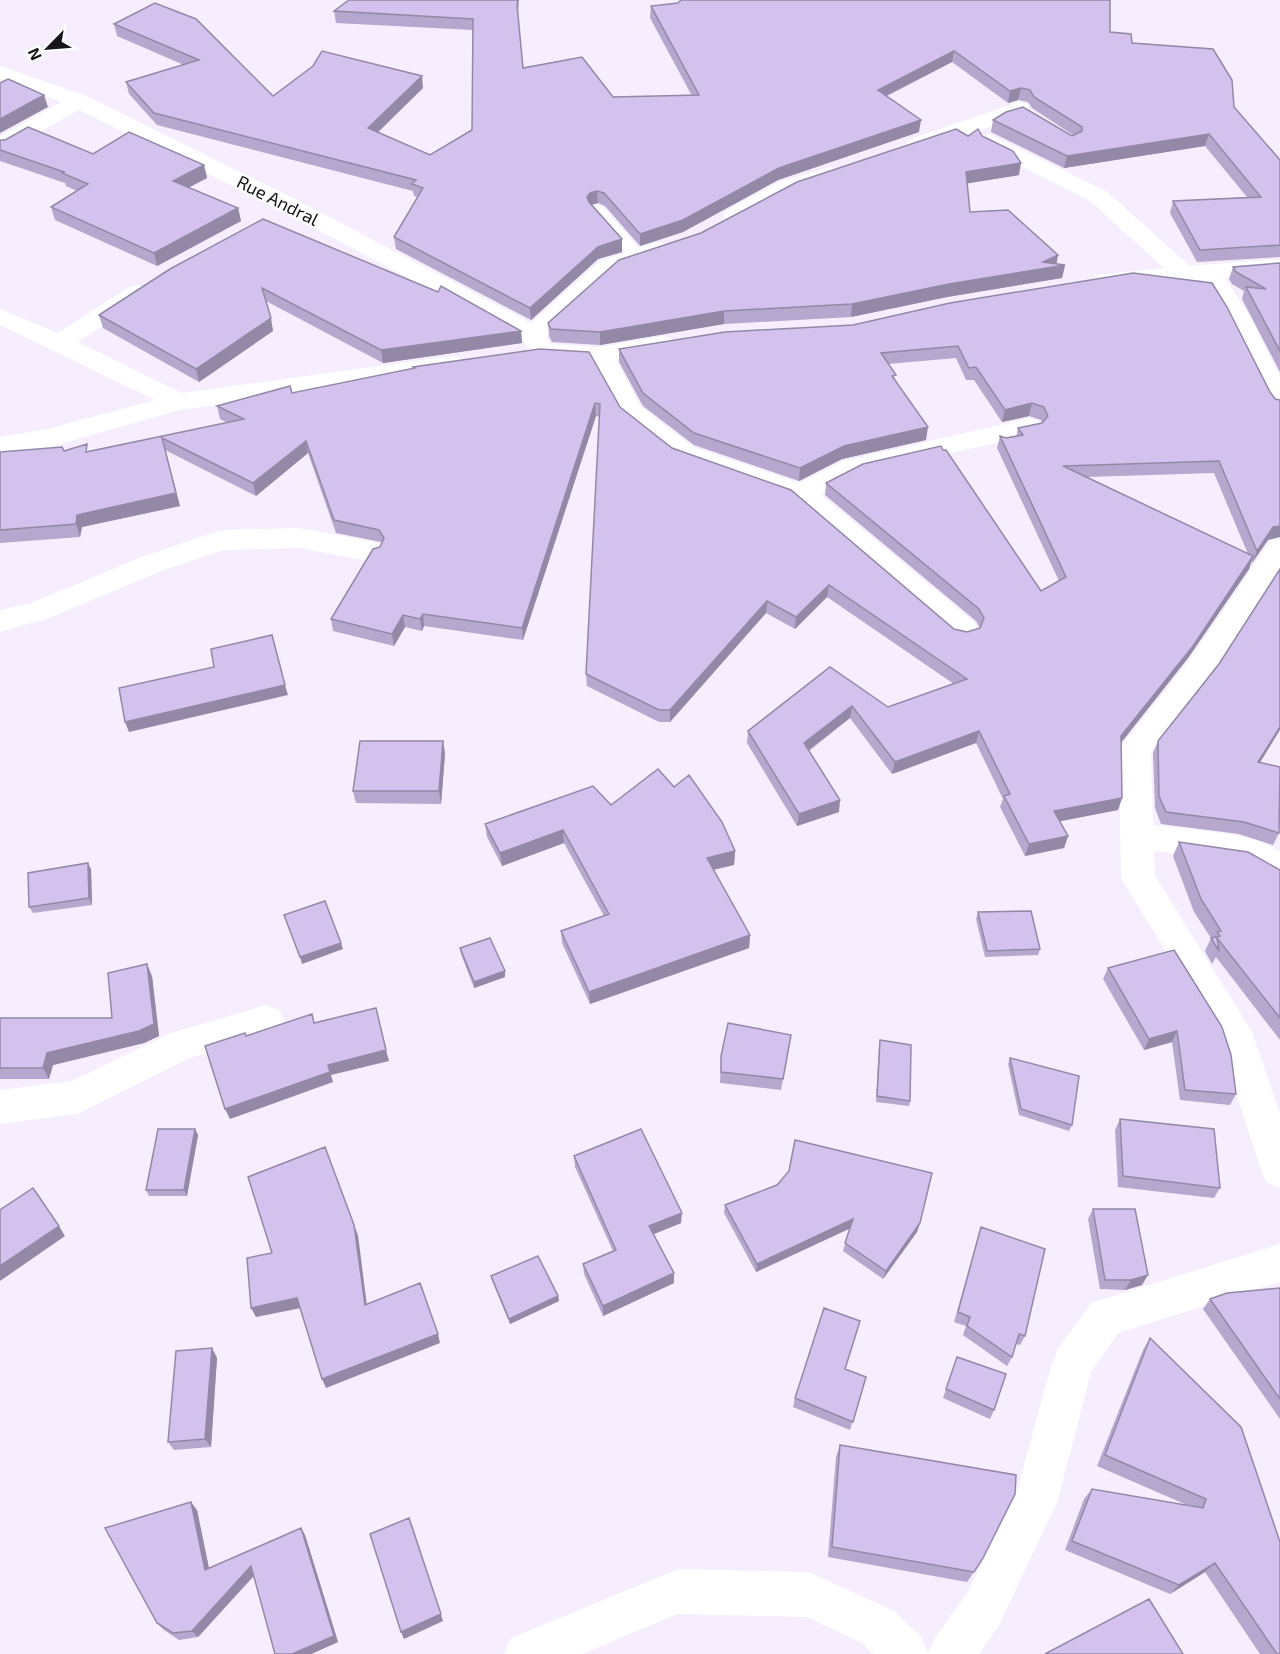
<svg xmlns="http://www.w3.org/2000/svg" width="1280" height="1654" viewBox="0 0 1280 1654" font-family="'Exo 2',sans-serif">
<rect width="100%" height="100%" fill="#f6edfe"/>
<g fill="none" stroke-linecap="round" stroke-linejoin="round">
<path fill="#fff" fill-rule="evenodd" d="M597 205 603 207 643 253 645 256 643 259H631L591 213 589 210 591 207Z"/>
<path fill="#fff" fill-rule="evenodd" d="M0 66 86 96 299 201 531 323 600 261 650 244 658 242 666 244 670 249 666 254 618 271 546 335 550 344 600 347 663 336 672 339 676 344 672 349 616 360 641 407 693 447 799 483 843 461 1030 418 1039 421 1043 427 1039 433 861 474 821 495 975 623 979 631 975 639 964 642 953 639 791 500 673 459 622 418 591 362 532 357 522 339 283 211 79 110 8 150 0 152V136L61 102 0 79Z
M1019 102 1027 104 1030 109 1027 114 924 150 916 152 908 150 905 145 908 140Z
M989 134 1106 191 1190 266 1280 259V273L1225 278 1251 318 1280 377V411L1271 409 1267 403 1225 318 1202 280 1105 287 1096 285 1093 280 1096 275 1164 268 1090 201 981 146 978 141 981 136Z
M830 167 838 169 841 174 838 179 795 192 743 220 735 222 727 220 723 215 727 210 779 182Z
M138 285 147 287 150 292 147 297 78 342 182 393 452 356 461 358 465 364 461 370 452 372 180 410 49 447 0 455V437L48 429 155 400 0 325V309L58 333 129 287Z
M299 528 370 541 380 544 384 551 380 558 370 561 299 548 223 550 164 570 49 618 0 632V610L31 603 144 556 221 530Z
M1280 538V570L1212 675 1151 752 1153 825C1185 829 1257 832 1280 852V886C1265 881 1257 868 1242 863L1154 851 1155 876 1252 1032 1280 1114V1188L1266 1182 1261 1170 1218 1037 1121 878 1119 749 1190 659 1270 541Z
M266 1005 279 1010 284 1021 279 1032 190 1058 77 1114 0 1124V1090L72 1081 168 1034Z
M1280 1244V1282L1118 1333 1091 1372 1058 1500 1051 1515 999 1625 979 1654H873L862 1643 807 1617 678 1614 582 1654H504L511 1638 678 1569 809 1572 894 1611 922 1638 928 1653 935 1638 967 1593 1016 1494 1052 1363 1058 1349 1091 1303Z"/>
</g>
<path fill="#b5a7cd" fill-rule="evenodd" d="M349 0H519L518 15 523 68 613 97 692 96 650 18 651 6 1110 32 1132 43 1234 107 1280 160V257L1197 262 1170 213 1173 201 1247 197 1205 146 1064 168 991 132 993 120 1072 136 1073 135 1032 108 1028 102 1018 100 1008 103 952 62 887 96 919 132 778 180 683 232 640 246 605 206 598 203 591 205 622 252 598 259 531 320 396 249 394 237 418 197 414 196 413 191 157 125 129 94 126 82 184 65 117 36 114 24 155 3 273 96 423 88 378 132 430 155 472 130 473 30 336 23 334 11Z
M968 136H982L1019 175 967 183 970 212 1056 264 1065 265 1062 278 947 297 851 317 724 324 600 345 552 342 549 336 548 323 701 233Z
M0 140 93 154 204 165 207 178 188 188 238 208 241 221 157 266 55 220 51 207 77 191 66 186 65 183 0 161Z
M1280 263V372L1242 299 1244 291 1232 284 1229 279 1233 267Z
M170 269 521 331 522 343 383 363 266 301 273 331 199 382 103 328 99 315Z
M853 325 1270 392 1275 399 1268 540 1252 563V561L1249 569 1188 658 1121 742 1122 798 1118 810 1060 821 1068 836 1064 848 1025 856 1000 807 1003 799 976 743 892 774 850 718 809 751 839 812 797 826 747 743 748 731 830 667 888 707 954 684 827 597 795 629 766 613 670 722H659L587 686 586 674 600 417 596 416 523 640 424 626 422 631 405 627 394 646 333 631 331 619 382 543 381 542 336 533 308 453 256 496 165 450 180 506 82 527 80 537 0 543V452L64 451H89L228 423 220 419 217 406 292 393 413 369V367L620 407 672 448 954 629 967 632 980 628 976 621 825 495 826 483 1041 591 1059 581 997 448 1000 436 1006 438 1016 437 1018 428 1042 423 1041 420 1029 416 1002 422 974 380H966L956 358 888 364 895 379 926 440 842 459 799 481 694 445 643 406 619 362V349ZM1214 473 1248 554 1087 477Z
M1219 664 1260 763 1279 833 1273 845 1239 834 1161 824 1155 808 1153 753 1158 741Z
M443 741 445 754 441 804 356 803 353 791Z
M674 787 735 851 734 865 714 870 750 935 749 948 590 1004 562 943 561 931 604 916 564 843 502 866 487 837 485 824 611 805Z
M1179 842 1280 870V1040L1216 957 1212 964 1205 951 1211 938 1194 912 1173 856Z
M91 869 92 905 33 913 29 907Z
M978 912 1040 949 1038 955 985 957 976 919Z
M460 948 505 971V977L474 988 461 954Z
M1108 968 1222 1027 1236 1094 1230 1105 1180 1100 1172 1042 1144 1050 1103 979Z
M152 976 159 1036 144 1043 53 1065 49 1079H0V1018H112Z
M880 1040 910 1101 909 1106 876 1102 879 1046Z
M789 1047 781 1090 720 1083 721 1056Z
M1010 1058 1072 1125 1069 1131 1019 1115 1008 1064Z
M1120 1119 1220 1188 1214 1198 1118 1187 1115 1130Z
M195 1129 198 1135 187 1196H149L146 1190Z
M574 1156 681 1223 654 1234 674 1273V1283L603 1316 584 1274 583 1264 613 1251 575 1167Z
M725 1205 920 1223 917 1232 883 1279 843 1251 850 1228 756 1272 724 1213Z
M1093 1209 1142 1285 1125 1290 1100 1289 1088 1219Z
M981 1227 1025 1336 1020 1345 1016 1344 1012 1357 1007 1366 963 1335 966 1326 954 1322 978 1237Z
M491 1276 558 1296 559 1301 510 1324 492 1281Z
M1280 1288V1419L1203 1309 1210 1299Z
M1150 1338 1280 1654H1260L1205 1572 1170 1594 1065 1550 1084 1499 1092 1489 1187 1505 1097 1466 1143 1350Z
M212 1348 217 1358 211 1447 174 1450 168 1442Z
M957 1357 994 1410 990 1419 943 1398Z
M845 1369 866 1377 850 1430 793 1407 795 1398Z
M840 1445 976 1569 967 1582 828 1557 836 1457Z
M197 1510 209 1569 301 1528 305 1535 338 1642 311 1654H275L254 1576 198 1637 179 1640 164 1630 157 1623Z"/>
<path fill="#9488a7" d="M954 51 952 62 876 101 878 90Z
M422 76 423 88 370 140 368 128Z
M1021 88 1018 100 1008 103 1010 91Z
M44 95 48 107 0 133V119Z
M921 120 919 132 778 180 683 232 640 246V234L779 168Z
M1209 134 1205 146 1064 168 1067 156Z
M1021 163 1019 175 964 184 966 172Z
M204 165 207 178 176 194 173 181Z
M597 191 598 203 590 205 587 197 590 193Z
M238 208 241 221 157 266 154 253Z
M622 239V252L598 259 531 320 530 308 598 247Z
M1058 255 1056 267 1065 265 1062 278 947 297 851 317 852 304 1043 262Z
M724 311V324L600 345V332Z
M271 318 273 331 199 382 196 369Z
M521 331 522 343 383 363 381 350Z
M595 403 596 416 523 640 522 628Z
M1032 403 1029 416 1002 422 1005 410Z
M928 427 926 440 842 459 799 481 800 468 844 446Z
M162 438 180 506 82 527 80 537 76 524 77 515Z
M306 441 308 453 256 496 253 483Z
M1280 526V537L1268 540 1252 563 1257 551 1273 527Z
M1253 556 1249 569 1188 658 1117 748 1121 736Z
M829 585 827 597 795 629 796 617Z
M767 601 766 613 670 722V710Z
M423 614 424 626 422 631 420 619Z
M403 615 405 627 394 646 392 634Z
M285 685 288 695 129 732 125 722Z
M852 706 850 718 802 755 804 743Z
M1280 727V730L1253 774 1258 762Z
M979 731 976 743 892 774 895 762Z
M443 741 445 754 441 804 439 791Z
M1122 798 1118 810 1051 823 1054 811Z
M840 800 839 812 797 826 799 814Z
M563 830 564 843 502 866 500 853Z
M1068 836 1064 848 1025 856 1029 844Z
M735 851 734 865 706 871 707 858Z
M88 863 91 869 92 905 89 898Z
M750 935 749 948 590 1004 589 992Z
M341 943 343 949 302 964 300 957Z
M147 964 152 976 159 1036 144 1043 53 1065 49 1079 43 1068 47 1053 154 1024Z
M505 971V977L474 988V982Z
M1177 1031 1172 1042 1144 1050 1149 1039Z
M386 1050 389 1061 331 1075 333 1082 230 1119 225 1109 328 1065Z
M195 1129 198 1135 187 1196 184 1190Z
M682 1213 681 1223 649 1236V1226Z
M853 1219 851 1228 756 1272 757 1264Z
M920 1223 917 1232 883 1279 886 1271Z
M354 1225 358 1235 368 1314 365 1305Z
M59 1226 65 1236 0 1281V1266Z
M674 1273V1283L603 1316V1306Z
M1148 1275 1142 1285 1125 1290 1131 1280Z
M558 1296 559 1301 510 1324 509 1319Z
M297 1298 301 1308 256 1317 251 1308Z
M438 1334 440 1343 326 1388 322 1379Z
M212 1348 217 1358 211 1447 205 1439Z
M191 1502 197 1510 211 1578 205 1570Z
M412 1525 443 1621 404 1639 401 1632Z
M301 1528 305 1535 338 1642 311 1654H292Z
M1215 1563 1205 1572 1170 1594 1179 1585Z
M251 1566 256 1573 198 1637 192 1631Z"/>
<path fill="#d3c2ee" stroke="#9488a7" stroke-width="1.5" d="M349 0H518L517 5 523 68 582 57 613 97 699 95 651 6 678 3 681 0H1110V32L1131 34 1132 43 1213 49 1232 80 1234 107 1280 160V245L1200 250 1173 201 1261 197 1209 134 1067 156 993 120 1006 112 1023 107 1072 136 1082 131V127L1034 97 1030 90 1021 88 1010 91 954 51 878 90 921 120 779 168 683 220 640 234 604 193 597 191 590 193 587 197 589 202 622 239 598 247 530 308 394 237 423 188 412 184 416 180 154 113 126 82 199 60 114 24 155 3 196 19 273 96 313 66 322 51 422 76 368 128 430 155 472 130 473 19 334 11Z
M8 79 44 95 0 119V83Z
M28 127 93 154 129 132 204 165 173 181 238 208 154 253 51 207 88 184 62 173 64 172 0 150V140H5Z
M956 129 968 136 978 129 982 136 1013 151 1021 163 966 172 970 212 1008 210 1058 255 1043 262 1065 265 949 284 852 304 724 311 600 332 551 329 548 323 619 260 701 233 797 182Z
M263 219 438 292 441 286 521 331 381 350 262 288 271 318 196 369 99 315 170 269Z
M1280 263V351L1246 287 1266 289 1236 272 1233 267Z
M1133 273 1212 283 1227 307 1270 392 1275 399 1280 400V526L1273 527 1257 551 1219 461 1063 466 1253 556 1193 646 1121 736 1122 798 1054 811 1068 836 1029 844 1004 796 1010 794 979 731 895 762 852 706 804 743 840 800 799 814 748 731 830 667 888 707 967 679 829 585 796 617 767 601 670 710H659L586 674 600 404 595 403 522 628 423 614 420 619 403 615 392 634 331 619 373 549 380 547 384 538 379 530 334 520 306 441 253 483 162 438 176 493 77 515 76 524 0 530V452L62 447 64 451 87 444 86 452 244 419 217 406 290 386 292 393 415 368 413 367 540 349 589 352 620 407 672 448 791 490 954 629 967 632 980 628 984 618 979 609 826 483 863 464 941 446 943 450H946L1041 591 1066 577 1000 436 1006 438 1023 435 1018 428 1042 423 1048 416 1044 407 1032 403 1005 410 976 367 969 368 958 346 881 353 896 375 892 376 928 427 844 446 800 468 694 433 643 393 619 349 725 332 853 325 950 303Z
M1280 569V727L1258 762 1280 767 1279 833 1244 822 1166 812 1159 796 1158 741 1219 664Z
M272 635 285 685 125 722 119 688 214 667 211 649Z
M360 741H443L439 791H353Z
M658 769 674 787 689 775 722 822 735 851 707 858 750 935 589 992 561 931 609 914 563 830 500 853 485 824 593 786 611 805Z
M1179 842 1248 852 1280 870V1018L1217 938 1219 951 1211 938 1220 936 1217 932 1221 931 1201 899Z
M88 863 89 898 29 907 28 873Z
M325 901 341 943 300 957 284 915Z
M1031 911 1040 949 987 951 978 912Z
M490 938 505 971 474 982 460 948Z
M1174 950 1222 1027 1231 1055 1236 1094 1185 1090 1177 1031 1149 1039 1108 968Z
M147 964 154 1024 139 1031 47 1053 43 1068H0V1018H112L108 973Z
M376 1008 386 1050 328 1065 330 1072 225 1109 205 1046 245 1033 246 1036 312 1014 314 1023Z
M728 1023 791 1035 783 1079 721 1072V1056Z
M880 1040 911 1045 910 1101 877 1096Z
M1010 1058 1079 1076 1072 1125 1021 1109Z
M1120 1119 1214 1129 1220 1188 1123 1176Z
M158 1129H195L184 1190H146Z
M641 1129 682 1213 649 1226 674 1273 603 1306 583 1264 616 1250 574 1156Z
M795 1140 932 1173 920 1223 886 1271 845 1243 853 1219 757 1264 725 1205 777 1185 789 1171Z
M325 1147 354 1225 365 1305 420 1283 438 1334 322 1379 297 1298 251 1308 247 1258 272 1253 248 1177Z
M33 1188 59 1226 0 1266V1210Z
M1093 1209H1135L1148 1275 1131 1280H1105Z
M981 1227 1045 1249 1025 1336 1019 1334 1012 1357 967 1326 970 1317 958 1312Z
M538 1256 558 1296 509 1319 491 1276Z
M1280 1288V1399L1210 1299 1227 1293Z
M824 1308 860 1321 845 1369 866 1377 853 1422 795 1398Z
M1150 1338 1241 1427 1280 1542V1654H1277L1215 1563 1179 1585 1072 1541 1092 1489 1203 1508 1206 1499 1105 1455Z
M212 1348 205 1439 168 1442 176 1351Z
M957 1357 1006 1374 994 1410 946 1389Z
M840 1445 1016 1475 1015 1494 983 1558 974 1572 832 1547Z
M191 1502 205 1570 301 1528 334 1636 292 1654H275L251 1566 192 1631 173 1633 157 1623 105 1528Z
M409 1518 441 1614 401 1632 370 1534Z
M1149 1599 1183 1654H1045Z"/>
<g text-anchor="middle" dominant-baseline="central" stroke-width="4.5" stroke-linejoin="round" paint-order="stroke">
<g font-size="18" fill="#161319" stroke="#fefefe">
<text transform="translate(278 200) rotate(27)">Rue Andral</text>
</g>
</g>
<g transform="translate(48 48) rotate(245)" stroke="#fefefe" stroke-width="4.5" paint-order="stroke">
<path d="M0-4.5L10 22L0 15L-10 22Z" fill="#161319"/>
<text y="-9" font-size="16" font-weight="bold" text-anchor="middle" fill="#161319">N</text>
</g>
</svg>
